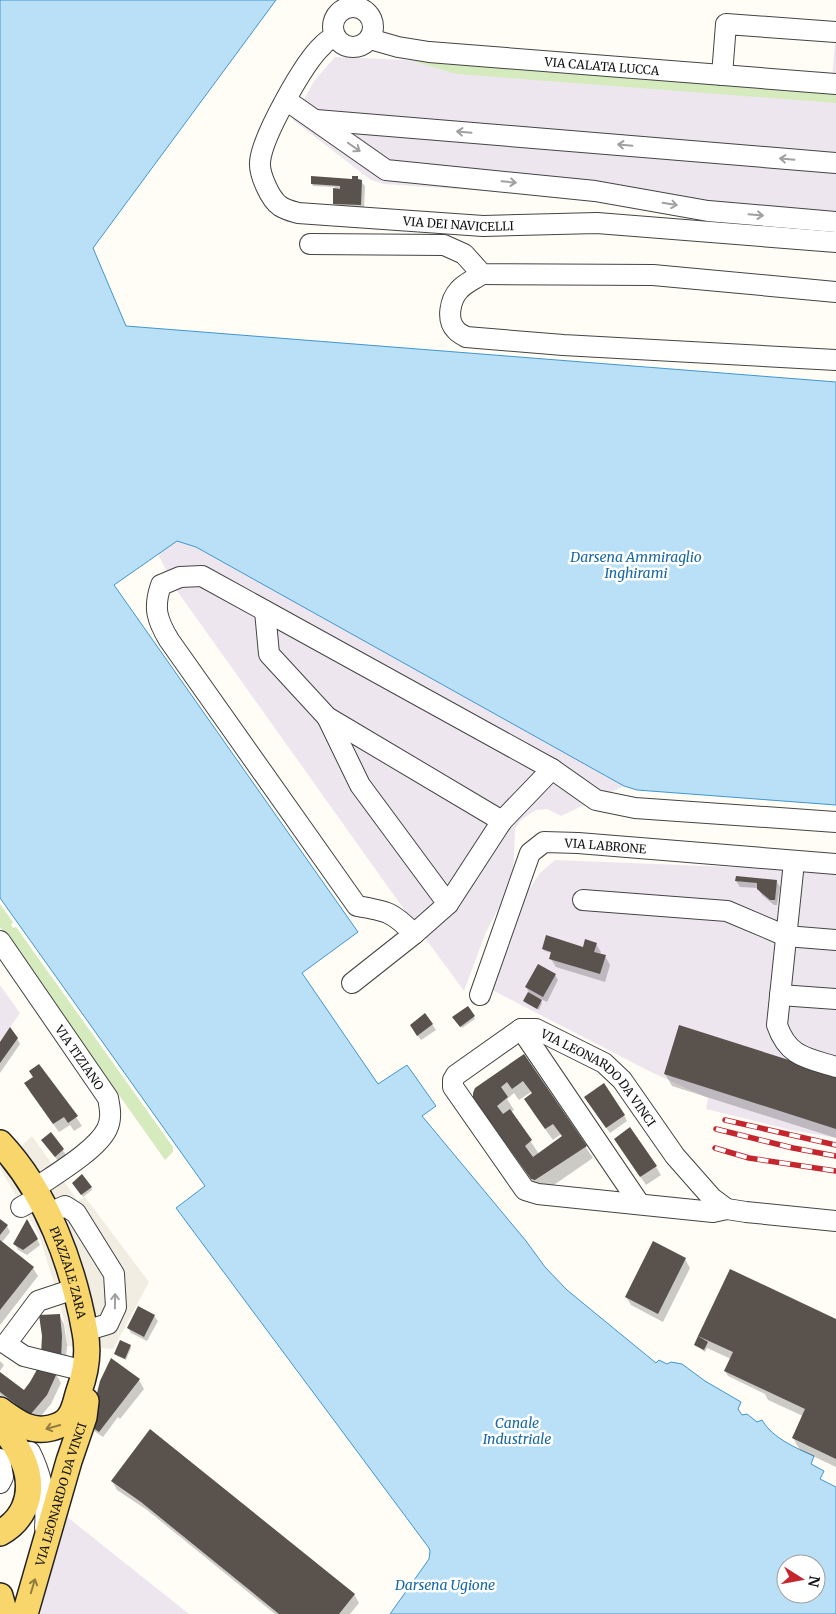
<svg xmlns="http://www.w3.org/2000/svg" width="836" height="1614" viewBox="0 0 836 1614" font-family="Merriweather,serif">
<rect width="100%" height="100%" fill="#fffdf5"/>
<path fill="#eee6ef" d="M836 28V229L564 196 384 184 371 180 293 120 314 81 335 57 409 60 831 94Z
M177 541 196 547 624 786 561 816 547 809 536 810 521 820 515 829 513 881 486 932 464 991 403 908 175 588 158 554Z
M555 860 836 871V1138L791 1130 706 1109 708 1098 649 1071 492 990 522 900 540 873Z
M0 985 20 1013 0 1042Z
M66 1516 189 1614H40Z"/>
<path fill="#d5ebbd" d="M409 60 836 94V103L457 74Z
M0 904 13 922 11 925 13 928 16 927 173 1147V1152L165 1160 0 927Z"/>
<path fill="#f1ede2" d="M32 1136 78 1201 85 1197 149 1282 113 1349 66 1346V1330L60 1303 39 1235 0 1168V1165Z"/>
<path fill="#b9e0f7" stroke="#3f96cf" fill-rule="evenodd" d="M0 0H276L93 248 126 326 836 382V805L637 790 624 786 196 547 177 541 114 585 358 932 302 973 378 1084 407 1065 436 1106 422 1116 526 1241 545 1267 567 1290 656 1363 659 1360 667 1364 671 1362 682 1364 705 1381 741 1402 738 1409 742 1415 747 1414 757 1422 762 1420C772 1438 796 1448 814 1456L811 1464 824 1471 820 1479 836 1487V1614H390L429 1559 430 1551 429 1548 176 1208 205 1186 0 898ZM786 1564H816V1594H786Z"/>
<path fill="#0003" fill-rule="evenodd" d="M357 177 365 186 364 210 337 209 334 203 335 187 313 186 312 184 354 180Z
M736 881H776L780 887 777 905H774L762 895 758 888 740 887Z
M596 944 601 952 600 955 605 956 610 965 605 982 556 967 551 959 552 953 545 951 543 949 584 948Z
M555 975 558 980 547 1002 539 998 542 1003 539 1010 526 1003 525 1001 531 996 526 987Z
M467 1008 475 1019 462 1028 454 1018Z
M432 1024 436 1030 421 1040 414 1031Z
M17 1038 20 1044 0 1073V1044Z
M524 1055 593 1158 545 1191H540L481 1110ZM531 1092 533 1094 532 1111 553 1140 561 1134 563 1137 539 1154 511 1112 514 1110 507 1099 514 1093 519 1100Z
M665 1074 836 1076V1138L672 1086Z
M34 1077 60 1093 82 1126 74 1131 70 1125 59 1132 30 1092Z
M589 1103 624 1115 627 1121 610 1133Z
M51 1134 67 1156 59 1162 46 1146Z
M621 1148 656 1167 661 1175 646 1185Z
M75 1185 91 1187 92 1190 83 1197Z
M0 1221 7 1226 10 1232 2 1242 33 1268 38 1276 0 1325Z
M28 1221 40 1245 27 1255 18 1250 15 1244Z
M653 1243 685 1259 690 1268 663 1322 631 1305 626 1297Z
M59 1315 64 1324 67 1346 65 1369 42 1355Z
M154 1316 158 1321 147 1341 131 1333 128 1328Z
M836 1320V1467L800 1450 793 1438 803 1416 768 1400 765 1394 728 1376 725 1371 731 1359 707 1348 705 1352 695 1345 702 1340 700 1336Z
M130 1346 131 1348 126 1360 117 1356 115 1354Z
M0 1361 4 1365 0 1371Z
M39 1367 56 1374 61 1383 51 1404 41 1416 42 1417 35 1423 0 1395V1373L24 1391 31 1383Z
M139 1380 144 1389 120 1419 118 1417 103 1437 94 1431 90 1425Z
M112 1481 354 1594 359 1603 350 1614H275L147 1510 117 1490Z"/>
<path fill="#5a524d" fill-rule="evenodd" d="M311 176 352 179V176H358V179L362 180 361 205 333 204V188L340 189V186L311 184Z
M736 876 777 880 775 900H770L757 889V883L735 881Z
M546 935 583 947 585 939 597 943 594 952 606 955 600 974 549 959 551 952 542 949Z
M538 964 556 974 543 997 525 987Z
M528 992 542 1000 537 1009 523 1001Z
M468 1006 475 1016 460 1027 452 1017Z
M425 1013 433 1024 417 1036 410 1025Z
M679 1025 836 1075V1129L664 1074Z
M10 1027 18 1038 0 1063V1042Z
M524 1054 587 1146 535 1180 531 1179 473 1098V1093L475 1088ZM523 1081 532 1093 524 1099 545 1129 553 1124 562 1136 533 1157 525 1146 532 1140 510 1109 503 1114 497 1106 508 1097 501 1087 507 1082 512 1089Z
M39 1064 78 1116 68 1123 64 1117 53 1124 24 1083 33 1077 29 1071Z
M604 1083 625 1115 606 1128 584 1097Z
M630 1127 657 1166 640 1177 614 1139Z
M51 1132 64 1149 55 1157 41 1140Z
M82 1174 92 1187 81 1195 72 1183Z
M0 1219 8 1225 0 1235Z
M27 1219 38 1239 23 1250 13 1244Z
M0 1240 34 1267 0 1310Z
M653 1241 686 1258 658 1314 625 1297Z
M730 1269 836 1319V1459L792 1438 805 1409 724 1371 733 1352 698 1336Z
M138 1306 155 1315 144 1337 127 1328Z
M60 1314 62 1336 61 1361 41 1355 42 1336 39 1315Z
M698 1336 708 1342 704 1350 694 1345Z
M120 1340 131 1345 125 1359 114 1354Z
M111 1358 140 1379 99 1432 89 1425 100 1381Z
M39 1366 57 1373 47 1395 30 1415 0 1392V1372L24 1390 30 1382Z
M150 1429 355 1594 339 1614H279L141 1502 111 1481Z"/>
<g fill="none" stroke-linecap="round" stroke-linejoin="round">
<defs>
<g id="minor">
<circle cx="353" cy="27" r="20"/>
<path id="s1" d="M335 36C331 39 326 41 323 45 304 62 262 137 260 162 259 174 270 199 280 206 286 210 291 211 298 213L483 226 597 223 836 242"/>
<path id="s2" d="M370 39 398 47 429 52 836 84"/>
<path d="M722 75 726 24 836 32"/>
<path d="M286 100 386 170 595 191 708 211 836 222"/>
<path d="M316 120 836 163"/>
<path d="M310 244 444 245 464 254 482 274 653 275 836 292"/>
<path d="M482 274C475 279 465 283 459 290 450 300 446 320 456 330 458 333 463 335 466 337L563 345 836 360"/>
<path d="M265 611 269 654 327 717 502 821"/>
<path d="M327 717 360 785 448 904"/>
<path d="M794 862 777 1025C788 1057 807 1058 836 1067"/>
<path d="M583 900 727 911 786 936 836 940"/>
<path d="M414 934C393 912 387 911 357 906L169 640C157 620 153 608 161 585L180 577 202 576 552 769 596 800 635 808 836 822"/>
<path id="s3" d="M0 941 108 1098C110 1108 112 1119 107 1129 97 1150 54 1175 34 1189"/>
<path d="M352 983 414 934 448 904 502 821 552 769"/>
<path id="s4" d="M480 995 530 853 544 842 578 843 836 864"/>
<path d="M780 995 836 999"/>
<path d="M521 1029 639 1203"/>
<path d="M21 1207 39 1197"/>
<path id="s5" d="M727 1209 713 1212 538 1194 525 1190 453 1087V1080L456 1075 521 1029H536L604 1063 622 1080 675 1156 712 1198 727 1209 746 1212 836 1221"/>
<path d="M47 1214 65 1206 76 1213 114 1274 116 1307 108 1324 85 1331"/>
<path d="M74 1289 38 1301 6 1344 24 1356 85 1371"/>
<path d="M30 1452C42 1476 47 1502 45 1528"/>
<path d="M0 1459 3 1477 0 1483"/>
</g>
<g id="major">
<path id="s6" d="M0 1143C47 1193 73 1265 85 1332 89 1352 86 1372 79 1391 76 1400 75 1409 70 1416 66 1423 59 1426 51 1428 30 1433 17 1422 0 1410"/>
<path d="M0 1425C20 1448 37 1478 24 1508 19 1519 11 1527 0 1533"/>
<path d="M0 1596 5 1614"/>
<path id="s7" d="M25 1614 69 1461 84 1417 86 1401"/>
</g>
</defs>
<use href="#minor" stroke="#444" stroke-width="22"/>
<use href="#major" stroke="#222" stroke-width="28"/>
<use href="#minor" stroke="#fff" stroke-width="20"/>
<use href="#major" stroke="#f9d66b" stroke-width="25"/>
<defs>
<path id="rail" d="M725 1120 836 1145
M716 1129 793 1148 836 1156
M715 1148 749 1158 836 1171"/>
</defs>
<use href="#rail" stroke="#c4262e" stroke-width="5.5"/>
<use href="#rail" stroke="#fff" stroke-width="4" stroke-dasharray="11" stroke-linecap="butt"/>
</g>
<defs><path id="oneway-shaft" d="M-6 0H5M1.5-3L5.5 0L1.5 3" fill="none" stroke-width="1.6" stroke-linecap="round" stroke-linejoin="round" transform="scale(1.25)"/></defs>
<g stroke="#a0a0a0">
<use href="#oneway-shaft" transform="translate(464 132) rotate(-175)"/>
<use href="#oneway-shaft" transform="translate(625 145) rotate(-175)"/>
<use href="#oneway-shaft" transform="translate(354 147) rotate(35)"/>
<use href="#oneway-shaft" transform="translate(787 159) rotate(-175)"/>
<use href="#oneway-shaft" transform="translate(509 182) rotate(6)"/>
<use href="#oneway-shaft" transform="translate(670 204) rotate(10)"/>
<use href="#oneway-shaft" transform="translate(756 215) rotate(5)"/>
<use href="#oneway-shaft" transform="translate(115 1301) rotate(-89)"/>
</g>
<g stroke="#917d42">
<use href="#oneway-shaft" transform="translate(53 1427) rotate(164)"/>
<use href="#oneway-shaft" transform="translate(33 1586) rotate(-73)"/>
</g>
<g text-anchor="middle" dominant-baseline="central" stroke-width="5" stroke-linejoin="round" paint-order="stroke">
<g font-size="12" fill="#111" stroke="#fff">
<text stroke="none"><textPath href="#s2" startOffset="234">VIA CALATA LUCCA</textPath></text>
<text stroke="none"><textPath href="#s1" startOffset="379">VIA DEI NAVICELLI</textPath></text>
<text stroke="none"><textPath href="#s4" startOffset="230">VIA LABRONE</textPath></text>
<text stroke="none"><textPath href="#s3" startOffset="141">VIA TIZIANO</textPath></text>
<text stroke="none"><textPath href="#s5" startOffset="518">VIA LEONARDO DA VINCI</textPath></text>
<text stroke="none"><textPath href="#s6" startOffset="148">PIAZZALE ZARA</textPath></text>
<text stroke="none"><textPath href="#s7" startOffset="125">VIA LEONARDO DA VINCI</textPath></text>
</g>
<g font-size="14" font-style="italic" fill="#1768a6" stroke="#fff">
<text x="636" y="557">Darsena Ammiraglio<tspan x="636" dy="16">Inghirami</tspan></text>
<text x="517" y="1423">Canale<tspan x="517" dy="16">Industriale</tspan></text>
<text x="445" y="1585">Darsena Ugione</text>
</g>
</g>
<g transform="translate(801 1579) rotate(101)"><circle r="24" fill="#ffffff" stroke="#a0a0a0"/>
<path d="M0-4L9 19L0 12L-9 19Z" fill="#c4262e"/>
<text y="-8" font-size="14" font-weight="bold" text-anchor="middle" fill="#111111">N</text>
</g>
</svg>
